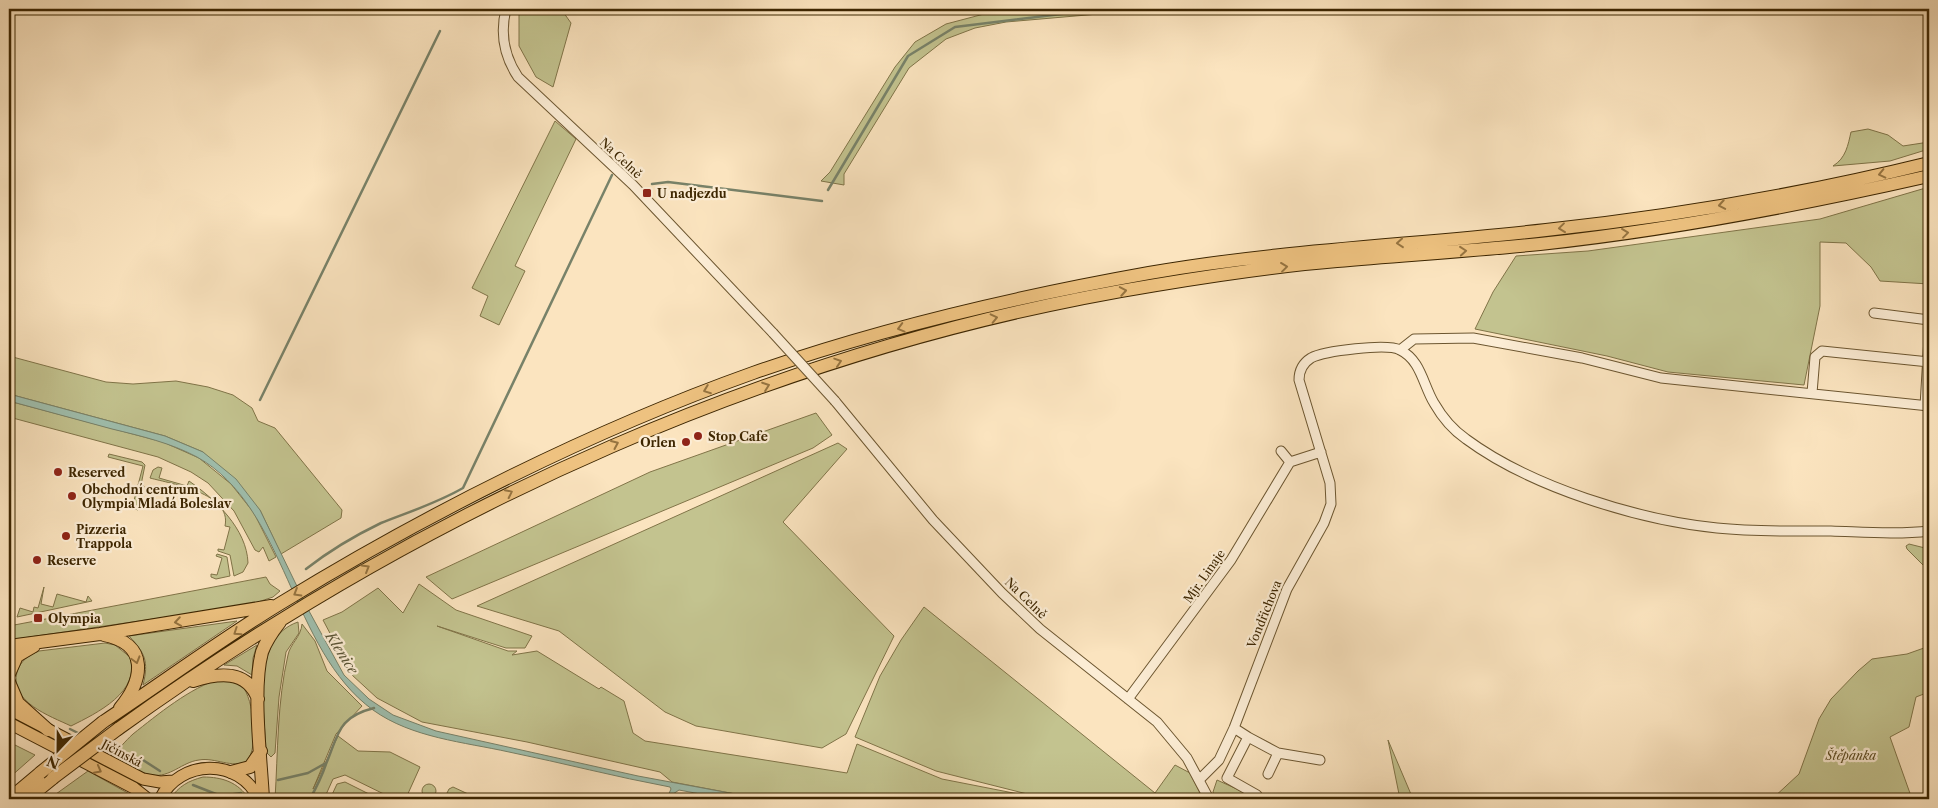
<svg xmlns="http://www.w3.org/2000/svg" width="1938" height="808" viewBox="0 0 1938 808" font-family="'Libre Caslon Text',serif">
<rect width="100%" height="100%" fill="#fbe4bf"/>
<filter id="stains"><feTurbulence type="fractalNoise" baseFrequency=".004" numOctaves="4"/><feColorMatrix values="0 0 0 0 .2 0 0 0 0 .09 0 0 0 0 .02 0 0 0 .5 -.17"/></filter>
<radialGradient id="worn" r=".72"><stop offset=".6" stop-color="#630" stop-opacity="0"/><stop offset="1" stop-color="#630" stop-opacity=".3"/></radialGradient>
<path fill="#c3c38f" stroke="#807448" d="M519 9H561L571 23 553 87 536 77 519 46Z
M1003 9H1156L1006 22 975 28 946 39 909 68 844 174V185L821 181 830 172 895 67 915 42 946 24Z
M555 121 576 139 515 266 525 271 499 325 480 316 488 296 472 288Z
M1868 129 1888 135 1903 146 1929 142V149L1890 161 1833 166C1846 158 1848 145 1851 132Z
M1929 187V284L1880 281 1871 267 1846 243 1820 242V306L1804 385 1668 372 1607 356 1475 329 1493 292 1516 256 1588 251 1820 219Z
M9 356 106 382 133 384 176 381 208 387 233 395 252 408 258 421 275 428 342 510 341 518 281 554 260 510 203 452 165 436 9 394Z
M9 401 163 442 199 458 231 484 254 513 276 557 269 561 263 547 259 552 255 550 234 511 208 483 191 472 158 457 9 417Z
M816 413 832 435 813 448 452 599 426 577 650 472Z
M838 443 847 449 783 522 894 636 846 734 822 748 696 726 665 712 559 631 477 606Z
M109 454 142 462 145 465 141 485 144 486 138 510 132 508 143 466 108 457Z
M158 467 162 468 159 478 187 486 189 481C215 499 247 529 248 563L243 572 234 576 230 555 218 551V549L224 550 230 527 225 526C232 493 172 484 150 478L153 470Z
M1909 544 1929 549V571L1907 549 1906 546Z
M217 554 227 557 230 576 216 579 211 577V574L217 575 222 558 216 556Z
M266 577 270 584 280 591 273 597 249 605 9 640V626Z
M419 584 456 610 532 636 525 648H506L437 626 508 651H517L512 655 537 651 599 689 601 687 624 701 633 733 645 741 847 773 857 744 942 779 1044 799H762L672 782 660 772 527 742 422 722 377 698 352 675 323 620 342 612 378 588 403 613Z
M44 587 41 604 53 607 57 594 86 602 88 596 92 601 17 617 20 608 33 612 34 607 38 608Z
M924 607 1155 793 1175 765 1190 773 1203 799H1047L936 771 855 737 880 676 901 640Z
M237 621 143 685C149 661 145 653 129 636Z
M298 622 299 633 286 652 279 697 275 753 271 757 266 752C265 713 250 638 298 622Z
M302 624 315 641 327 671 362 706 336 734 313 789 338 736 358 751 390 752 420 767 406 798 394 799 345 775 333 779 324 799H275C278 752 277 702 288 655 290 644 301 637 302 624Z
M105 643 115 645 130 657C141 692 97 713 71 726 50 716 9 702 17 672 20 661 29 655 39 651Z
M1929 644V692L1916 697 1909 727 1890 737 1912 799H1772L1799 774 1819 719 1831 699 1858 671 1872 659 1907 654 1924 648Z
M257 645 253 658 252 675 237 666 224 665Z
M220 679 242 685C254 701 259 746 247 761 232 769 215 757 199 760 182 762 170 778 152 775 138 773 123 762 110 755 120 749 125 741 133 734 157 715 191 687 220 679Z
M1388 740 1413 799H1400Z
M9 742 35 755 9 778Z
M88 771 135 797 138 799H49Z
M203 777C222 777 238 782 249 799H170C179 786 188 781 203 777Z
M1217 780 1259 799H1216L1213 792Z
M345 782 379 799H330L337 784Z
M422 791a7 7 0 1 1 14 0a7 7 0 1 1-14 0Z
M453 787 479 799H444L449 789Z"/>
<path fill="#9fbfae" stroke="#788269" d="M9 394 165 436 203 452 236 479 260 510 309 611 344 675 369 699 393 715 436 731 638 776 762 799H727L679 790 667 798 671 789 670 787C616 777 563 763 509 752 464 742 412 738 373 710 290 650 287 507 197 457 171 443 141 436 112 429 78 420 43 410 9 401Z"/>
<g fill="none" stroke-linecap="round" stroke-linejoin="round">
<path stroke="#788269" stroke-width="2.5" d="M652 184 668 182 822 201
M828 190 908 56 955 27 1103 9
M260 400 440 31
M306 569C329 551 354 536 381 523 409 512 437 503 463 488L612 175
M70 729 82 735
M102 746 133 762 143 760 160 771
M278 780 308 773 326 763
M193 785 221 796 241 793
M310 799C316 788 322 776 326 764 339 733 338 717 374 708"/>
<defs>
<path id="minor" d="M506 9C500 33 504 56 518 77L633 185 773 333
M1874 313 1929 320
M1400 350 1414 339 1473 338 1582 358 1661 378 1929 406
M1812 393 1815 357 1822 351 1929 362
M835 401 933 520 1002 593 1040 629 1157 722 1187 758 1209 799
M1925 406 1929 338
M1281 451 1290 462
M1128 699 1231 560 1290 462 1321 452
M1234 728 1248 737 1227 778 1257 795
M1248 737 1278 753 1268 774
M1278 753 1320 760
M1199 780 1219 760 1234 728 1287 589 1324 523 1331 504 1330 483 1299 380C1299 371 1303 363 1311 358 1324 351 1387 343 1400 350 1421 360 1423 385 1434 403 1442 417 1453 430 1466 439 1531 487 1638 520 1717 528 1755 532 1793 531 1831 531 1863 532 1897 535 1929 531"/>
<path id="major" d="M9 709 143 779 160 782 173 781
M9 723 134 788 148 799
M160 799C180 759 239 757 259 799"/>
<path id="highway" d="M104 635C149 644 144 679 120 708
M9 646 100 634 271 606
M9 674 17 656 34 646
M193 681C218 673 247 669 258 699
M9 682 18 703 48 730
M103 722C162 683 220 640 281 603 426 514 593 430 753 373 881 328 1015 297 1149 273 1281 250 1414 245 1546 230 1675 216 1803 194 1929 163
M118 729C426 507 779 346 1156 285 1216 275 1277 266 1337 261 1405 255 1472 251 1540 244 1671 230 1801 205 1929 176
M231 772 250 767 261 751
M9 799 40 773
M27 799 53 778
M263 799C261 759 252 689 262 652 266 641 273 631 280 622"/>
</defs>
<use href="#minor" stroke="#6c5630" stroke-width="11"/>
<use href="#major" stroke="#3d2601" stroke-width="13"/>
<use href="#highway" stroke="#3d2601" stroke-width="14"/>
<use href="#minor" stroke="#fcedd5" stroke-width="9"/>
<use href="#major" stroke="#eec280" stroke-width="11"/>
<use href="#highway" stroke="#eec280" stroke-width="12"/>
<defs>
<path id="minor-bridge" d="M773 333 835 401"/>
<path id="highway-bridge" d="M40 773 103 722
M53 778 118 729"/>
</defs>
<use href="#minor-bridge" stroke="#6c5630" stroke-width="11" stroke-linecap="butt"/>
<use href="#highway-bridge" stroke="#3d2601" stroke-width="14" stroke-linecap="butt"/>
<use href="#minor-bridge" stroke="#fcedd5" stroke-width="9"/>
<use href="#highway-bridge" stroke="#eec280" stroke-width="12"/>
</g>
<defs><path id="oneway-chevron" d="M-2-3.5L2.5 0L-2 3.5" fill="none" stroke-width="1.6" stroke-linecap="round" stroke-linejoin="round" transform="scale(1.25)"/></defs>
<g stroke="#967440">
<use href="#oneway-chevron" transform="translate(1882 174) rotate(167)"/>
<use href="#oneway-chevron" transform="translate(1722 205) rotate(170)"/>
<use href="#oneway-chevron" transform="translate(1562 228) rotate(173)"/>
<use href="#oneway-chevron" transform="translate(1625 233) rotate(-7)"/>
<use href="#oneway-chevron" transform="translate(1400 243) rotate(175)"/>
<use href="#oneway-chevron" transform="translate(1463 251) rotate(-5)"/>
<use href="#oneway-chevron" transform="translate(1284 267) rotate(-7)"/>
<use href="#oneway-chevron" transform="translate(1123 291) rotate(-10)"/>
<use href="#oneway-chevron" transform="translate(994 318) rotate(-13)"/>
<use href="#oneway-chevron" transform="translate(901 328) rotate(165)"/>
<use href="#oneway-chevron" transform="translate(838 362) rotate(-18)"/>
<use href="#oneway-chevron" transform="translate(766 386) rotate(-20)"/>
<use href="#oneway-chevron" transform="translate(707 390) rotate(159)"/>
<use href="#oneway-chevron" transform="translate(615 444) rotate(-24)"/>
<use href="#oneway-chevron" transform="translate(509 493) rotate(-26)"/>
<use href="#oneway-chevron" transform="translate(366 568) rotate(-30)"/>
<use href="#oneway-chevron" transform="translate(297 593) rotate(149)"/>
<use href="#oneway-chevron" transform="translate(178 622) rotate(171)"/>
<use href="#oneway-chevron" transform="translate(237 632) rotate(146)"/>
<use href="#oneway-chevron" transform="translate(136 660) rotate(74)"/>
<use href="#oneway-chevron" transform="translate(98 770) rotate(28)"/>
</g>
<g fill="#8f2418" stroke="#fcedd5" stroke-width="2">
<rect x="642" y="188" width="10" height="10" rx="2.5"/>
<circle cx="698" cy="436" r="5"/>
<circle cx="686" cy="442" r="5"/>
<circle cx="58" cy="472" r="5"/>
<circle cx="72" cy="496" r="5"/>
<circle cx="66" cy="536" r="5"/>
<circle cx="37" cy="560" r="5"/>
<rect x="33" y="613" width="10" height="10" rx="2.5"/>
</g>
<g text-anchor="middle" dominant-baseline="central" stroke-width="4.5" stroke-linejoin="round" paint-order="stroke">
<g font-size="12" fill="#3d2601" stroke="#fcedd5">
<text transform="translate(621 158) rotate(43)">Na Celně</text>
<text transform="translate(1204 576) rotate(-55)">Mjr. Linaje</text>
<text transform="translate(1026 598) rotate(44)">Na Celně</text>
<text transform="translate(1264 614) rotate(-68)">Vondřichova</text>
<text transform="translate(122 753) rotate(28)">Jičínská</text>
</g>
<g font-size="12" font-weight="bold" fill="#3d2601" stroke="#fcedd5" text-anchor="start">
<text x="657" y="193">U nadjezdu</text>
<text x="708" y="436">Stop Cafe</text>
<text x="676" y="442" text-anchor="end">Orlen</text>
<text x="68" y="472">Reserved</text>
<text x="82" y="489">Obchodní centrum<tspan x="82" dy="14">Olympia Mladá Boleslav</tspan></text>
<text x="76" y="529">Pizzeria<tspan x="76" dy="14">Trappola</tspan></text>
<text x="47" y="560">Reserve</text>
<text x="48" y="618">Olympia</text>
</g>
<g font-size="12" font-style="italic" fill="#5e4d24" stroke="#fcedd5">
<text x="1851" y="755">Štěpánka</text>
</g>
<g font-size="14" font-style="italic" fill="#5a5435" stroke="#fcedd5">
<text transform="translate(342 653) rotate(57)">Klenice</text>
</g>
</g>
<rect width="1938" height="808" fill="none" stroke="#fbe4bf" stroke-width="30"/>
<rect x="10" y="10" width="1918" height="788" fill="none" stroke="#3d2601" stroke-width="2.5"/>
<rect x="15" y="15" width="1908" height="778" fill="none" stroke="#3d2601"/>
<g transform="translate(58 750) rotate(202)" stroke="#fcedd5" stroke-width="4" paint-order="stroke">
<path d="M0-4L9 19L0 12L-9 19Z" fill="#3d2601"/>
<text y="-8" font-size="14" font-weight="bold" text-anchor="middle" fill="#3d2601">N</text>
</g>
<rect width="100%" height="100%" filter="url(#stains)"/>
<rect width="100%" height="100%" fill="url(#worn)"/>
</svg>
